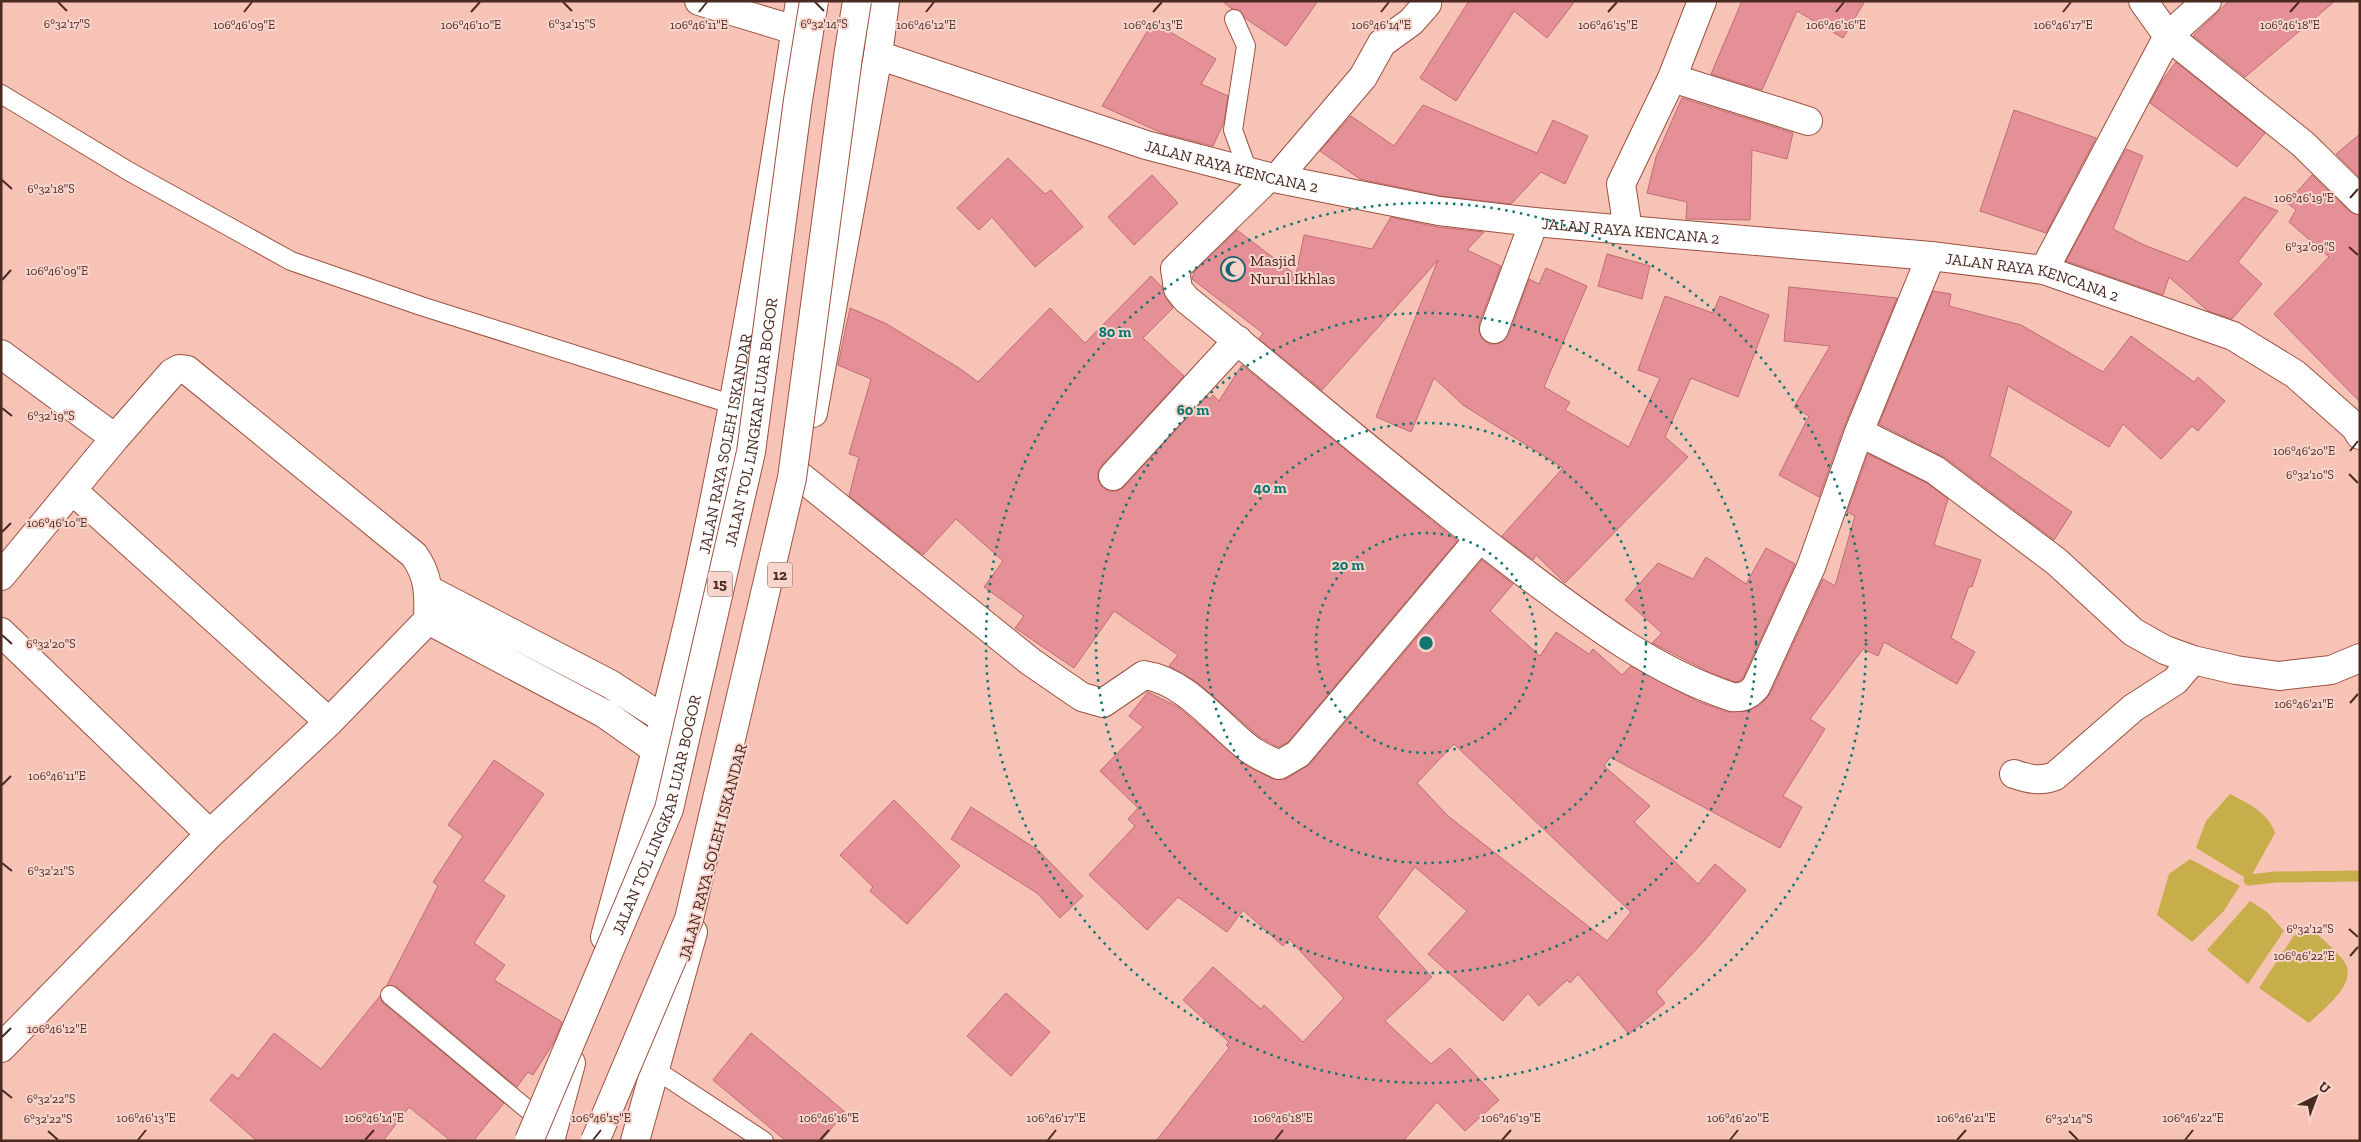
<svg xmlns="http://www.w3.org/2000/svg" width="2361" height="1142" viewBox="0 0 2361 1142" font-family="'Zilla Slab',serif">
<rect width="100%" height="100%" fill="#f7c3b6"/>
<path fill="#c8ae4a" d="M2230 794C2249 804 2268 812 2275 833L2249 880 2196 848 2206 821Z
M2190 859 2240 886 2223 912 2192 942 2157 915 2169 874Z
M2250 901 2267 912 2284 931 2248 984 2207 950Z
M2304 927C2317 932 2325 941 2335 951 2338 955 2343 959 2345 963 2358 984 2322 1010 2309 1023L2259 988 2293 937Z"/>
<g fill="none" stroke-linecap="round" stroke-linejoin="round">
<path stroke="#c8ae4a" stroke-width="11" d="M2249 880 2276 877 2360 876"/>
</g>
<path fill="#e59096" stroke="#bf6d74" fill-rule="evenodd" d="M1222 1H1318L1286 46 1245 18 1240 10 1232 9Z
M1469 1H1575L1547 38 1514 11 1456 101 1420 78Z
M1742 1H1865L1843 38 1797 11 1762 90 1711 74Z
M2229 1H2335L2245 77 2193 36Z
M1153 22 1216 59 1201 84 1228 96 1224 122 1213 146 1162 133 1102 106Z
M2176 62 2265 133 2237 167 2150 103 2162 81Z
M1682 98 1793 133 1787 159 1752 150 1750 220 1686 219 1687 202 1647 193 1656 157Z
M1423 105 1537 153 1553 120 1588 136 1565 184 1541 172 1511 204 1441 196 1360 179 1320 151 1351 116 1394 146Z
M2014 110 2096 138 2046 233 1980 211Z
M2360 134V178L2336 154Z
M2126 149 2143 156 2113 229 2144 245 2188 262 2244 197 2278 211 2238 262 2262 284 2232 319 2208 311 2169 277 2163 295 2066 261Z
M1008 158 1045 194 1051 190 1083 227 1035 267 992 217 979 230 957 208Z
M1152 175 1178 203 1134 245 1108 217Z
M2312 175 2349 211 2360 215V402L2274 314 2329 257 2289 222 2296 210 2287 203Z
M1391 217 1437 227 1484 232 1467 250 1501 266 1479 324V331L1482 339 1489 344H1497L1504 341 1509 334 1529 279 1539 284 1546 268 1587 286 1544 387 1570 402 1565 410 1629 447 1660 378 1638 370 1665 296 1713 313 1720 296 1769 315 1738 397 1691 378 1665 437 1688 457 1565 583 1536 555 1533 560 1502 536 1563 468 1463 405 1434 378 1411 432 1376 417 1438 260 1322 390 1259 339 1263 333 1192 279 1194 272 1237 230 1296 275 1304 235 1372 249Z
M1607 254 1650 266 1642 299 1598 286Z
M1151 276 1162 287 1166 298 1173 308 1143 338 1184 376 1102 465 1098 472V480L1103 488 1109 491H1117L1124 487 1207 396 1210 399 1213 395 1219 401 1242 365 1457 541 1288 742 1278 747 1258 736 1197 682 1169 666 1178 655 1114 611 1074 668 1015 628 1024 616 984 587 1003 561 956 519 923 555 849 496 859 457 849 454 871 379 838 365 850 308 885 323 959 368 978 382 1050 308 1085 343Z
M1789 287 1897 298 1844 427 1819 497 1779 475 1809 416 1794 407 1830 346 1784 341Z
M1933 291 1951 294 1949 306 2021 325 2103 372 2131 336 2194 382 2198 377 2225 401 2198 431 2192 426 2161 459 2123 424 2109 447 2008 386 1990 456 2072 512 2054 540 1944 457 1879 424Z
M1868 454 1927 483 1948 499 1934 545 1981 560 1972 587 1969 586 1951 638 1975 652 1957 684 1884 642 1878 656 1863 649 1810 719 1825 729 1783 796 1802 807 1780 848 1610 757 1604 766 1650 806 1634 822 1698 884 1715 864 1746 890 1704 941 1656 992 1665 1003 1629 1034 1578 974 1570 983 1567 980 1539 1006 1528 993 1503 1021 1428 954 1467 911 1415 867 1377 917 1432 977 1385 1021 1431 1064 1450 1048 1499 1100 1465 1131 1437 1102 1403 1141H1156L1229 1048 1226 1045 1229 1042 1183 1000 1213 967 1261 1009 1264 1005 1303 1042 1344 998 1289 939 1283 946 1243 910 1227 932 1178 897 1147 930 1089 875 1135 826 1128 819 1138 808 1100 771 1143 727 1129 716 1148 692 1178 707 1247 766 1273 779H1286L1310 764 1482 560 1513 584 1490 611 1540 656 1556 632 1589 654 1593 649 1622 675 1631 666 1697 701 1727 712 1748 711 1760 705 1770 694 1823 579 1835 586 1855 516 1847 512ZM1454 744 1631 912 1607 941 1448 816 1417 783Z
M1766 548 1795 564 1743 678 1739 681 1735 682 1709 672 1652 643 1662 633 1625 600 1658 563 1693 579 1706 557 1746 584Z
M494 760 544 794 483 881 505 896 474 943 505 965 494 980 562 1022 554 1042 533 1075 528 1072 517 1087 397 987 387 985 438 886 433 882 463 836 448 825Z
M894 800 960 866 907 924 870 891 873 887 840 855Z
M971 807 1038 850 1083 896 1060 918 1037 893 951 839Z
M1006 993 1050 1032 1011 1076 967 1036Z
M380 996 383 1003 504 1103 473 1141H451L409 1107 383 1141H257L210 1100 232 1074 238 1079 274 1033 321 1069Z
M751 1033 845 1112 821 1141H786L713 1080Z"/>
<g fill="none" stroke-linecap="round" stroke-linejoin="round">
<defs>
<path id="lane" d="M1234 19 1246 46 1233 130 1248 171
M1 94 130 172 291 261 421 306 734 405
M390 995 545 1124
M656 1070 764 1141"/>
<path id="street" d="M2143 1 2168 36 2303 144 2360 200
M1672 78 1808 121
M1269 177 1175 269 1178 289 1186 299C1298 389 1407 484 1522 571 1587 620 1653 671 1732 697 1743 698 1749 695 1756 687L1811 567 1859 432 1931 256
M1277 178 1363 77 1382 43 1411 22 1427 4
M1628 230 1621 184 1672 78 1702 1
M2044 270 2168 36 2207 1
M1494 329 1534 222
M1 354 115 438
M1859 432 1935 470 2057 562 2133 632 2165 650 2193 660 2236 670 2279 676 2331 670 2360 658
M1113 476 1238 340
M801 477 1031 662 1082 697 1103 703 1144 675C1186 681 1216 723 1248 748 1257 755 1269 760 1279 765L1298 754 1479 539
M73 491 329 722
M1 576 115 438 172 373 179 369 187 370 414 555C429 576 429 594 428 620L329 722 210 834 1 1048
M429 590 610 684 664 719
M428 620 605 714 656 750
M1 632 210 834
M2014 774C2029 779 2040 782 2055 776L2133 708 2175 681 2193 660"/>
<g id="secondary">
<path d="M699 1 795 30"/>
<path id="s1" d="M878 55 1146 145 1269 177 1439 211 1534 222 1931 256 2044 270 2233 336 2295 374 2355 427 2360 435"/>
</g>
<g id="highway">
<path d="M813 413 878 55 885 1"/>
<path id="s2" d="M605 937C638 816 673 696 699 574 740 384 771 193 800 1"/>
<path d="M550 1141 571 1063"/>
<path d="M635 1141 693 932"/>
</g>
</defs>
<use href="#lane" stroke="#9c513f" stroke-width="20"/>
<use href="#street" stroke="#9c513f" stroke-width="30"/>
<use href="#secondary" stroke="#9c513f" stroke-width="30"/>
<use href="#highway" stroke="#9c513f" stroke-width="30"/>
<use href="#lane" stroke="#fff" stroke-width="18"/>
<use href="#street" stroke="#fff" stroke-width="28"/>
<use href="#secondary" stroke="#fff" stroke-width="28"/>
<use href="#highway" stroke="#fff" stroke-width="28"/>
<defs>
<g id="highway-bridge">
<path id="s3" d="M529 1141 669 809 751 452 798 100 814 1"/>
<path d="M595 1141 689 919 792 478 848 57 857 1"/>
</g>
</defs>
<use href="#highway-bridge" stroke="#9c513f" stroke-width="30" stroke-linecap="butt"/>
<use href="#highway-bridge" stroke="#fff" stroke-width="28"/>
</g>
<path fill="none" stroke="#4b2a21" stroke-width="2" d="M58 2 67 11M563 2 572 11M815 2 824 11M244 12 252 2M471 12 480 2M699 12 707 2M926 12 934 2M1153 12 1162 2M1381 12 1389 2M1608 12 1617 2M1836 12 1844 2M2063 12 2071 2M2290 12 2299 2M2 180 12 189M2350 198 2358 189M2349 247 2358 255M2 280 11 270M2 408 12 416M2350 451 2358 441M2349 474 2358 483M2 532 11 523M2 635 12 644M2350 703 2358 694M2 785 11 776M2 863 12 871M2349 929 2358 937M2350 956 2358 947M2 1037 11 1028M2 1090 12 1098M48 1131 58 1140M2069 1131 2078 1140M138 1140 146 1130M365 1140 374 1130M593 1140 601 1130M820 1140 829 1130M1048 1140 1056 1130M1275 1140 1283 1130M1502 1140 1511 1130M1730 1140 1738 1130M1957 1140 1966 1130M2185 1140 2193 1130"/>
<g fill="none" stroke="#0f766e" stroke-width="2.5" stroke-dasharray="2.5 5">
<circle cx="1426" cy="643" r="110"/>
<circle cx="1426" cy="643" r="220"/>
<circle cx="1426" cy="643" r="330"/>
<circle cx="1426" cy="643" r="440"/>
</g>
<defs>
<symbol id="mosque-ring" viewBox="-11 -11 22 22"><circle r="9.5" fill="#f8d5cc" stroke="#1e6574" stroke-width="1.5"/><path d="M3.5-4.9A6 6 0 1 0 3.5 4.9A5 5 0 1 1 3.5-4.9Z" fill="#1e6574"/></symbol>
</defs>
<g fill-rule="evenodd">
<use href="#mosque-ring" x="1219" y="255" width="28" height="28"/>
</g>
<g text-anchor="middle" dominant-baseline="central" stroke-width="4" stroke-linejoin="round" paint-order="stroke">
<g fill="#f8d5cc" stroke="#7f5d54" stroke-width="1">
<rect x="767.5" y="562.5" width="25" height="25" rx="4"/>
<rect x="707.5" y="571.5" width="25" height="25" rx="4"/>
</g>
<g font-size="15" font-weight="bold" fill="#4b2a21">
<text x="780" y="575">12</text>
<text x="720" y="584">15</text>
</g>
<g font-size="16" fill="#4b2a21" stroke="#f8d5cc">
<text stroke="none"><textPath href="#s1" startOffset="371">JALAN RAYA KENCANA 2</textPath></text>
<text stroke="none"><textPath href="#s1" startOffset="776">JALAN RAYA KENCANA 2</textPath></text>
<text stroke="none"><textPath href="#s1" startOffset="1181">JALAN RAYA KENCANA 2</textPath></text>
<text stroke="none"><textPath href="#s3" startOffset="756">JALAN TOL LINGKAR LUAR BOGOR</textPath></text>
<text stroke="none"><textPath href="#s2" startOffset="508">JALAN RAYA SOLEH ISKANDAR</textPath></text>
<text stroke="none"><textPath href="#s3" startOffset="351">JALAN TOL LINGKAR LUAR BOGOR</textPath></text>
<text transform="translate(713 852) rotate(-75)">JALAN RAYA SOLEH ISKANDAR</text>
</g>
<g font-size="16" fill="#4b2a21" stroke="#f8d5cc" text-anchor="start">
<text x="1250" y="260">Masjid<tspan x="1250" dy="18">Nurul Ikhlas</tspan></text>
</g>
</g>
<g font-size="12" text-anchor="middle" fill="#4b2a21" stroke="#f8d5cc" stroke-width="4" stroke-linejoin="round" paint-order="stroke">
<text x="67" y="28">6°32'17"S</text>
<text x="572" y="28">6°32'15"S</text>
<text x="824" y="28">6°32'14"S</text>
<text x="244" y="29">106°46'09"E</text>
<text x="471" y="29">106°46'10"E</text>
<text x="699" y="29">106°46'11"E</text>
<text x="926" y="29">106°46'12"E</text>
<text x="1153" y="29">106°46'13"E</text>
<text x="1381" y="29">106°46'14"E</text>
<text x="1608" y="29">106°46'15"E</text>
<text x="1836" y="29">106°46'16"E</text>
<text x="2290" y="29">106°46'18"E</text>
<text x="2063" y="29">106°46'17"E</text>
<text x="51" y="193">6°32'18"S</text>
<text x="2304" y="202">106°46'19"E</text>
<text x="2310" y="251">6°32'09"S</text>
<text x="57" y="275">106°46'09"E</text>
<text x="51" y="420">6°32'19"S</text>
<text x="2304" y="455">106°46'20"E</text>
<text x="2310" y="479">6°32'10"S</text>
<text x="57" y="527">106°46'10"E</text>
<text x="51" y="648">6°32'20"S</text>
<text x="2304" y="708">106°46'21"E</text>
<text x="57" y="780">106°46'11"E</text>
<text x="51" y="875">6°32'21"S</text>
<text x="2310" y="933">6°32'12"S</text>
<text x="2304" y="960">106°46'22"E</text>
<text x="57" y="1033">106°46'12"E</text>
<text x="51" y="1103">6°32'22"S</text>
<text x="146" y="1122">106°46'13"E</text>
<text x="374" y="1122">106°46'14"E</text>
<text x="601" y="1122">106°46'15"E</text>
<text x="829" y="1122">106°46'16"E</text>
<text x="1056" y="1122">106°46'17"E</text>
<text x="1283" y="1122">106°46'18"E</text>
<text x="1511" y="1122">106°46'19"E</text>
<text x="1738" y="1122">106°46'20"E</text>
<text x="1966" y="1122">106°46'21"E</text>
<text x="2193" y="1122">106°46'22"E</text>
<text x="48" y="1123">6°32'22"S</text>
<text x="2069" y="1123">6°32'14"S</text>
</g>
<circle cx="1426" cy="643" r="8" fill="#0f766e" stroke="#f8d5cc" stroke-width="2.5"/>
<g font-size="15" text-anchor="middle" font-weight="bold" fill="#0f766e" stroke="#f8d5cc" stroke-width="4" stroke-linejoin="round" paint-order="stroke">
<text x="1115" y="337">80 m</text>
<text x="1193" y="415">60 m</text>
<text x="1270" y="493">40 m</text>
<text x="1348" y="570">20 m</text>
</g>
<rect width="2361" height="1142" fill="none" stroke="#4b2a21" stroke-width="5"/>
<g transform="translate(2316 1097) rotate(42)" stroke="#f8d5cc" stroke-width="4" paint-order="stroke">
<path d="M0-4L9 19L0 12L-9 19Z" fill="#4b2a21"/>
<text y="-8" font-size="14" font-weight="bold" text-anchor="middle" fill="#4b2a21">U</text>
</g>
</svg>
